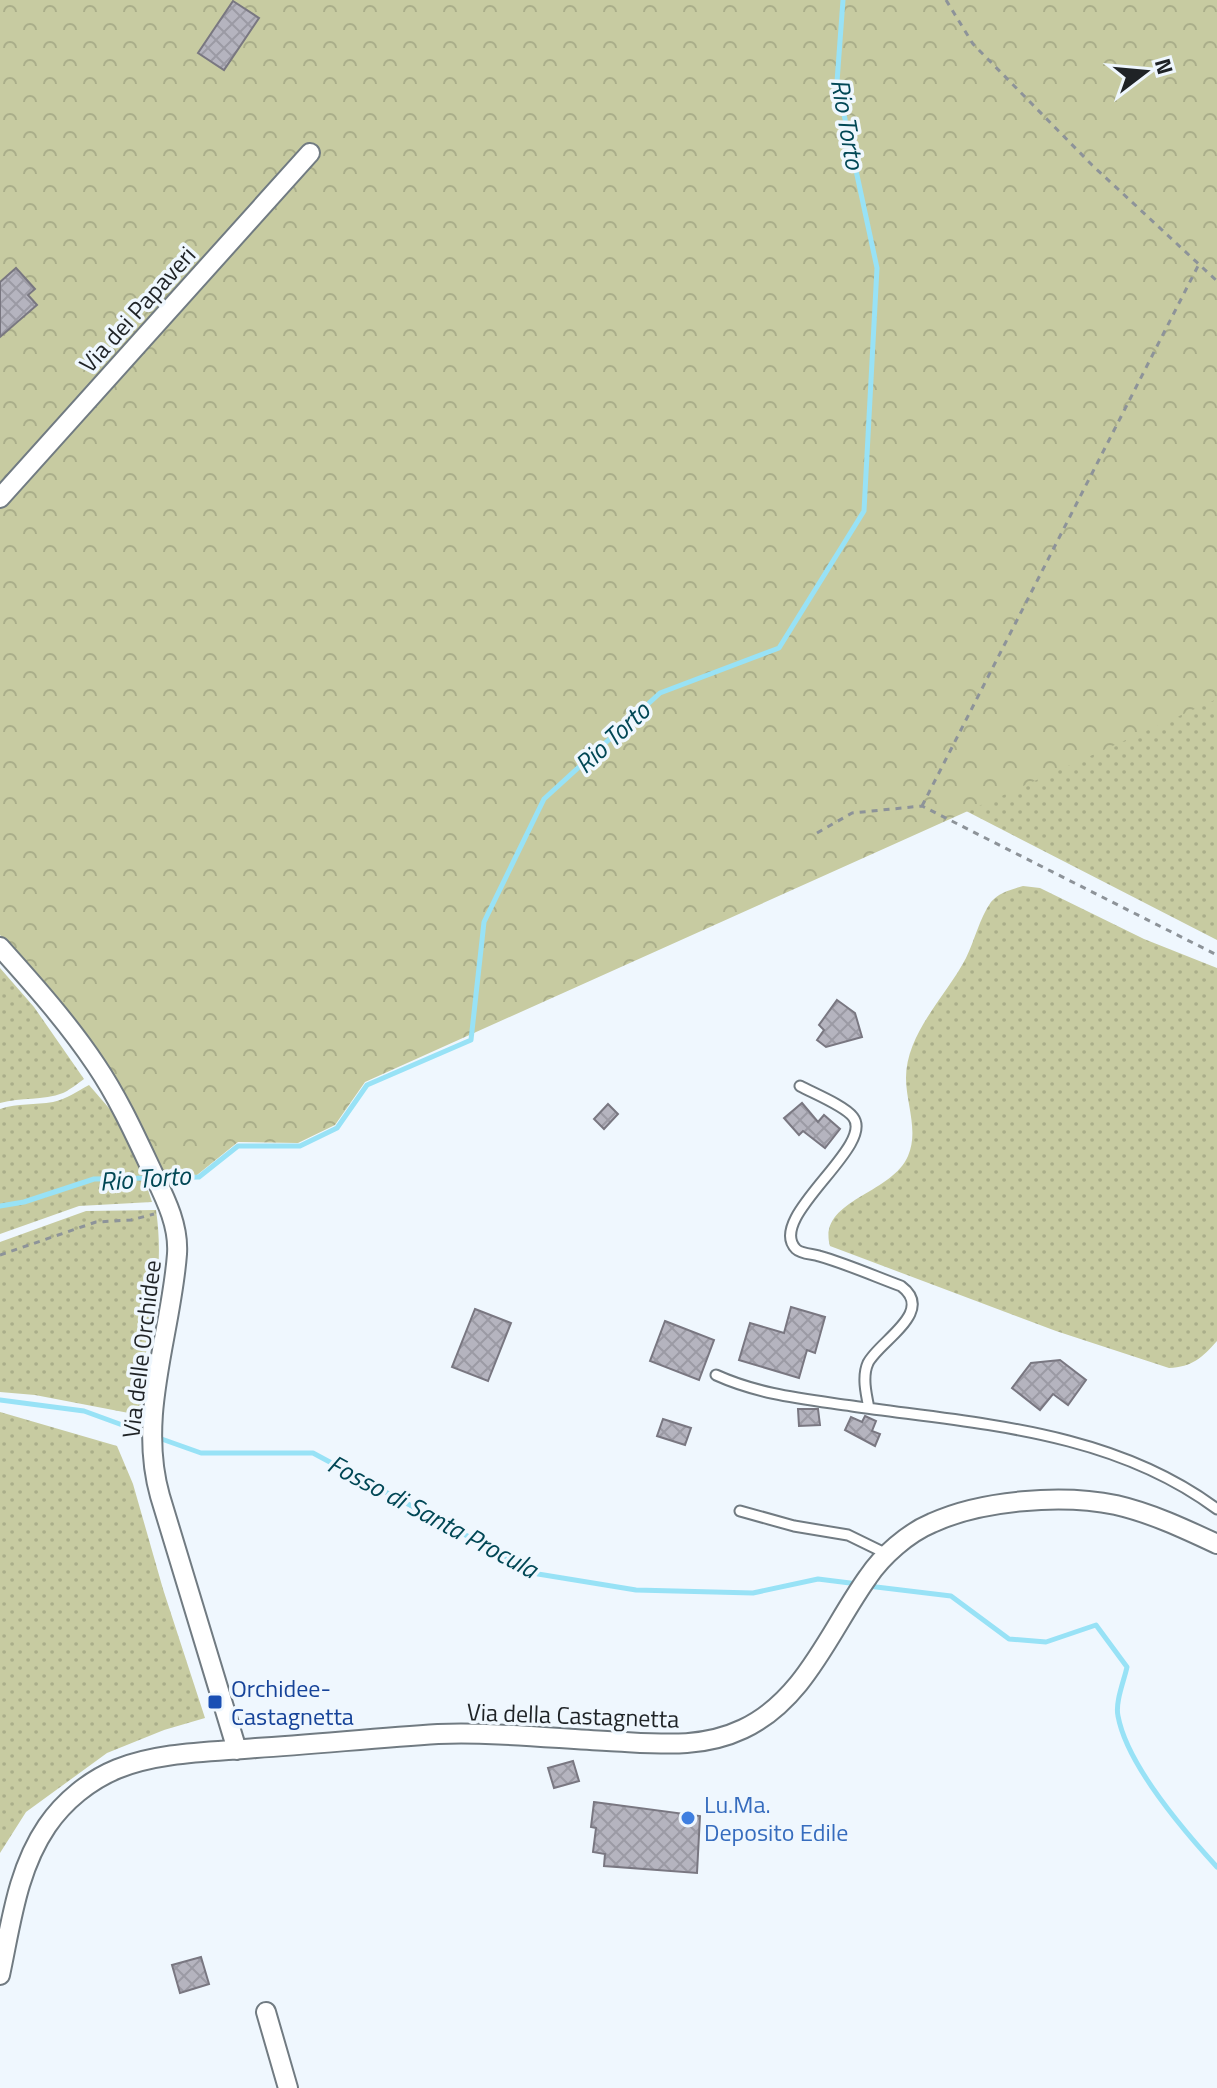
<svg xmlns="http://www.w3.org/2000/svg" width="1217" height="2088" viewBox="0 0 1217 2088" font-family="'Titillium Web',sans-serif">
<defs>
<pattern id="grass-dots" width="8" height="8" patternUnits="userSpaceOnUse" patternTransform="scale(2)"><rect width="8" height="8" fill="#c7cba1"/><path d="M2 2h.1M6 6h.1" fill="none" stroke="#aaae8a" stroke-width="1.8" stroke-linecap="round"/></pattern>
<pattern id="park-crowns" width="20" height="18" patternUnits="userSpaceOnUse" patternTransform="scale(2)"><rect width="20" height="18" fill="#c7cba1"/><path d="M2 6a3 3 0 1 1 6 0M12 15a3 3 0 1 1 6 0" fill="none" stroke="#aaae8a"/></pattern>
<pattern id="building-cross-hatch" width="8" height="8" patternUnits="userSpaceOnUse" patternTransform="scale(2)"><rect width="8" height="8" fill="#b5b4bf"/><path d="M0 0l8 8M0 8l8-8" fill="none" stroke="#9b9aa4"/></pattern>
</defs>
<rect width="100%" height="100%" fill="#eff7fe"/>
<path fill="url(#grass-dots)" d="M1217 289V940L937 796Z
M1023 886 1040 888 1144 939 1217 968V1341C1202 1358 1192 1367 1169 1368L1056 1331 830 1246C817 1200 891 1195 908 1156 919 1131 906 1103 906 1078 906 1033 947 995 966 958 975 940 979 919 991 902 998 893 1012 889 1023 886Z
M0 968 34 1007 84 1079C78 1083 70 1090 63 1093 43 1101 21 1097 0 1103Z
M89 1085 115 1115 140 1166 152 1202 79 1206 0 1234V1109C18 1103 35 1105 53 1102 66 1099 78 1091 89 1085Z
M156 1210C162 1250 158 1288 151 1328 146 1356 138 1380 141 1408L134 1414 35 1395 0 1392V1242L86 1211Z
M0 1412 117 1446 133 1484 163 1589 205 1718 164 1730 107 1753 26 1812 0 1853Z"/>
<path fill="url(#park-crowns)" d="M0 0H1217V699L365 1082 335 1125 298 1143 238 1142 197 1175 159 1174 46 988 0 935Z"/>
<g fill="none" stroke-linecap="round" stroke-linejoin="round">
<path stroke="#98e2f6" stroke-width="5" d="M160 1178 199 1177 238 1146H300L337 1128 367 1085 471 1040 484 922 544 799 660 693 779 648 864 511 877 268 837 82 843 0
M0 1206 24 1202 94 1179 150 1178
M0 1400 84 1411 147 1434
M156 1437 201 1453H313L538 1574 636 1590 753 1593 818 1579 858 1584
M868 1586 951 1596 1009 1639 1046 1642 1096 1625 1127 1667C1124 1681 1115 1702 1118 1716 1127 1765 1184 1831 1217 1867"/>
</g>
<path fill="url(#building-cross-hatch)" stroke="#797781" stroke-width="2" d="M233 1 259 18 224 70 198 53Z
M16 268 35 289 28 295 37 305 0 337V282Z
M837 1000 855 1013 862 1037 826 1047 817 1040 824 1030 819 1025Z
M802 1103 818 1122 824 1115 840 1129 825 1148 803 1131 799 1135 784 1118Z
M608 1104 618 1114 604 1129 594 1119Z
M791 1307 825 1317 815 1353 807 1350 799 1378 739 1360 750 1323 784 1333Z
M475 1309 511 1323 488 1381 452 1367Z
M665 1321 714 1340 699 1380 650 1361Z
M1060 1360 1086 1380 1068 1405 1053 1394 1040 1410 1012 1388 1031 1363Z
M798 1409H818L820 1425 799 1426Z
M865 1416 876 1421 872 1431 880 1434 875 1446 845 1430 851 1417 862 1422Z
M663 1419 691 1428 685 1445 657 1436Z
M573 1761 579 1781 554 1788 548 1768Z
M594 1802 700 1816 697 1873 604 1866 605 1854 593 1852 596 1828 591 1827Z
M201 1957 209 1984 180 1993 172 1965Z"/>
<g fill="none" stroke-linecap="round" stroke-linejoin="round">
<defs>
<path id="lane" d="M800 1086C813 1093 845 1106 853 1117 876 1146 765 1218 796 1249 801 1254 813 1254 819 1256 847 1264 874 1276 901 1286 936 1312 879 1341 868 1363 862 1376 866 1394 869 1408
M716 1375C760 1395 805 1399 852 1406 978 1424 1111 1430 1217 1509
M740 1511 794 1526 848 1535 889 1555"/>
<path id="street" d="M0 498 310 153
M0 947C34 985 68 1023 96 1065 119 1099 136 1137 153 1173 165 1198 179 1225 177 1254 171 1335 137 1415 160 1496L237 1750
M0 1975C11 1924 17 1870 47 1826 64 1801 90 1780 117 1769 159 1752 211 1752 256 1748 316 1744 377 1738 438 1734 494 1732 550 1738 607 1741 654 1743 699 1750 743 1729 805 1700 830 1630 868 1577 882 1556 908 1533 932 1523 982 1500 1062 1494 1116 1505 1151 1513 1185 1529 1217 1544
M266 2012 288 2088"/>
</defs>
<use href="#lane" stroke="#717b82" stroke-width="13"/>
<use href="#street" stroke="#717b82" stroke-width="22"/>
<path stroke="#8d9399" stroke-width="3" stroke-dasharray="6 6" stroke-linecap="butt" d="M946 0 973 44 1092 165 1217 281
M922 806 1199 264
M817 833 852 813 922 806 1217 955
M0 1255 96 1222 131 1220 154 1214"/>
<use href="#lane" stroke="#fff" stroke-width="9"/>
<use href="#street" stroke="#fff" stroke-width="18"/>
</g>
<rect fill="#1a4fb4" stroke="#eff7fe" stroke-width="3" x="207" y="1694" width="16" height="16" rx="4"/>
<circle fill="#3f7fe0" stroke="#eff7fe" stroke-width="3" cx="688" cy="1818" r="8"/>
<g text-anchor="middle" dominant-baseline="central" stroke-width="7" stroke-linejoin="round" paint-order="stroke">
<g font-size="24" fill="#1f2326" stroke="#eff7fe">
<text transform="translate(137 309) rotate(-48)">Via dei Papaveri</text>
<text transform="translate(141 1349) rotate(-83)">Via delle Orchidee</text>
<text transform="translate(573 1715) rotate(2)">Via della Castagnetta</text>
</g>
<g font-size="24" fill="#164399" stroke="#eff7fe" text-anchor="start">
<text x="231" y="1688">Orchidee-<tspan x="231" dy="28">Castagnetta</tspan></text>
</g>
<g font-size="24" fill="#366cbe" stroke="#eff7fe" text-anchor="start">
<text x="704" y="1804">Lu.Ma.<tspan x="704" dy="28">Deposito Edile</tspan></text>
</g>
<g font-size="26" font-style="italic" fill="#014755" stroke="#eff7fe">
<text transform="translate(848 124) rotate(80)">Rio Torto</text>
<text transform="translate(612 737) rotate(-43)">Rio Torto</text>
<text transform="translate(145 1178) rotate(-4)">Rio Torto</text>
<text transform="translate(433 1516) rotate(28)">Fosso di Santa Procula</text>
</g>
</g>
<g transform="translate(1145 72) rotate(74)" stroke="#eff7fe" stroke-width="6" paint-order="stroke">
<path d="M0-6L14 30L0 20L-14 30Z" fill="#1f2326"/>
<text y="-12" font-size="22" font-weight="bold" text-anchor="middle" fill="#1f2326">N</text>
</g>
</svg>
